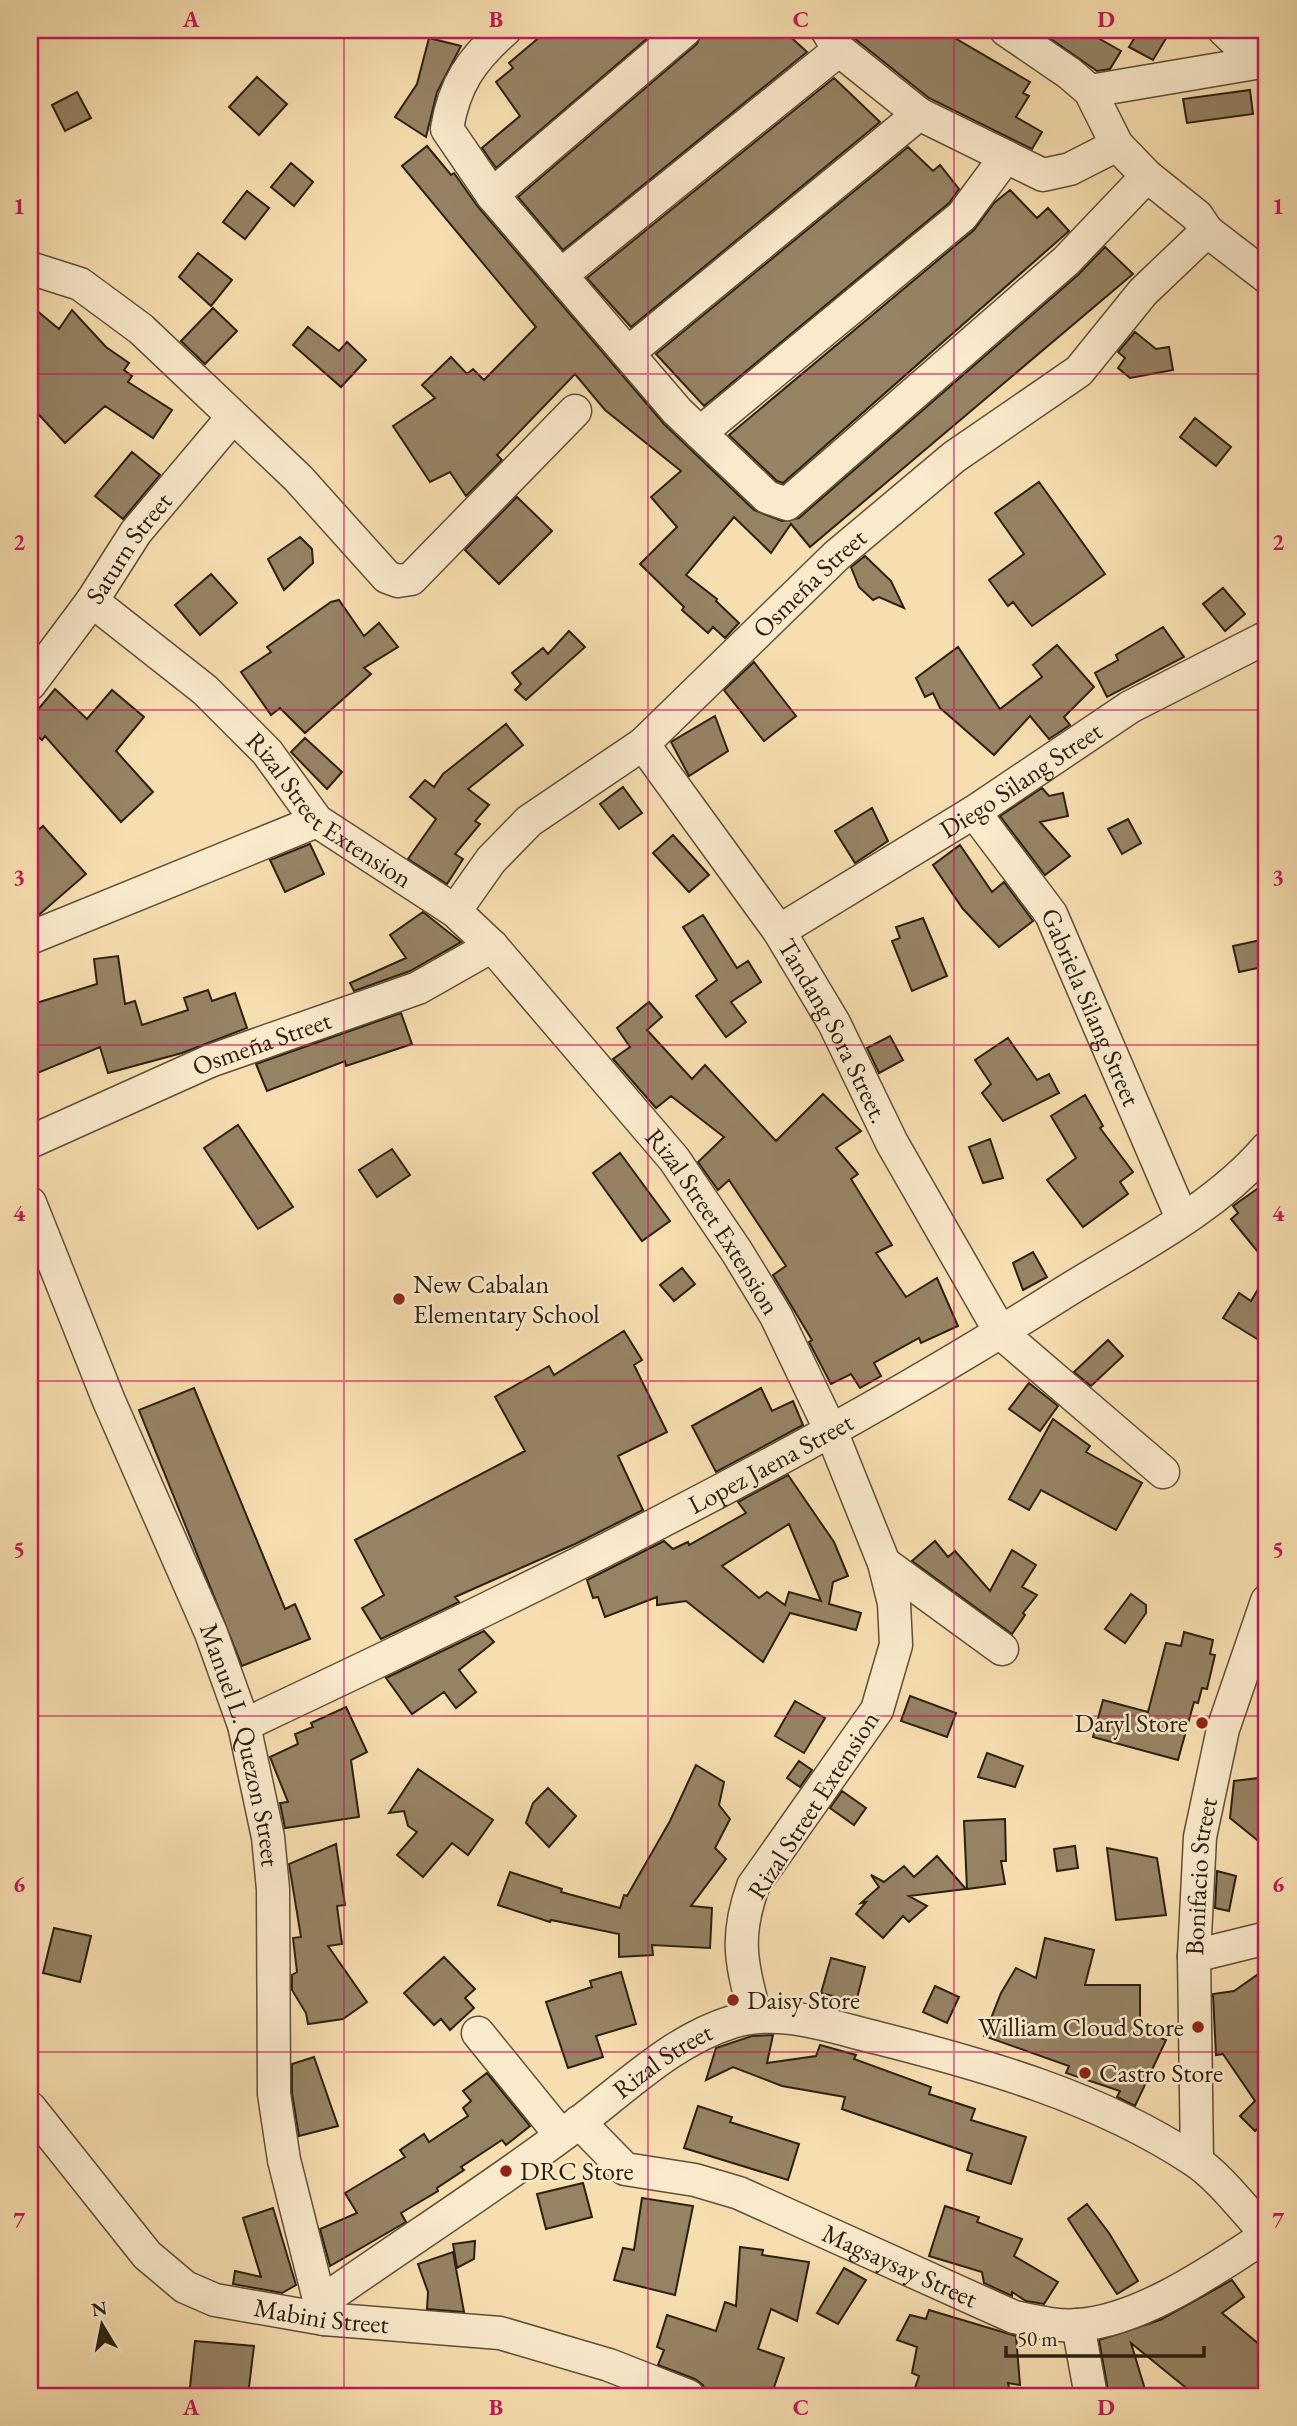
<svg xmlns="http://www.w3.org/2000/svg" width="1297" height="2426" viewBox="0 0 1297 2426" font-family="'EB Garamond',serif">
<rect width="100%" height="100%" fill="#f7deb0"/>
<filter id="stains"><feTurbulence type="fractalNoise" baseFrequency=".00286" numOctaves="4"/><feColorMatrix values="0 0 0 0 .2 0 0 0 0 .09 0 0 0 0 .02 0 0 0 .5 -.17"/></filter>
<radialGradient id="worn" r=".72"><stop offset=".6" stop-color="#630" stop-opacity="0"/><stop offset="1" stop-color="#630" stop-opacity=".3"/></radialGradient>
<path fill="#968364" stroke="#2c2012" stroke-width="2" fill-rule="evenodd" d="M548 30H657L496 168 482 148 520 116 496 82 513 68 509 63Z
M703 30H783L807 52 563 250 518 197 697 44Z
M848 30H941L1030 82 1023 93 1029 96 1016 117 1042 132 1032 149 929 98 854 38Z
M1038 30H1084L1121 51 1110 69 1097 71Z
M1139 30H1171L1153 60 1129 47Z
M429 38 461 46 437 92 426 137 395 117 417 84Z
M257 77 287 104 259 135 229 107Z
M834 78 880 122 631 327 587 278Z
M1250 90 1253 114 1187 123 1183 99Z
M77 92 91 118 65 131 52 105Z
M427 146 451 175 454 173 478 207 664 424 754 510 782 521 799 518 1078 275 1105 247 1133 274 810 547 791 524 771 553 734 517 686 575 717 599 716 601 739 623 725 638 713 627 708 633 682 610 684 607 640 564 677 527 651 497 681 471 605 410 575 374 497 455 502 460 466 496 450 472 430 482 393 426 435 398 422 385 451 357 467 374 473 369 484 380 536 327 402 166Z
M908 147 933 171 940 165 959 189 949 203 704 406 656 354Z
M291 163 313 182 294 206 271 187Z
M1010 190 1037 218 1048 208 1069 231 783 483 777 481 729 435 974 230 994 203Z
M247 191 269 208 245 239 223 222Z
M198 253 232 280 211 306 179 277Z
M30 305 59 329 72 310 106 347 129 363 124 370 132 376 128 382 172 410 153 438 105 406 65 443 30 405Z
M213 308 237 331 205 364 181 341Z
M308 327 339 351 347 342 366 360 341 387 293 345Z
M1135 332 1156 349 1169 347 1173 370 1130 378 1118 368 1125 358 1118 352Z
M1195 418 1231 447 1216 466 1180 437Z
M132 452 160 475 123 519 95 496Z
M1039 482 1105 574 1032 626 1013 602 1008 606 989 580 1024 554 995 513Z
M517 497 552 531 499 584 465 550Z
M300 537 312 549 313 563 284 590 268 559Z
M865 556 891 581 904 608 879 597 873 600 859 587 851 567Z
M211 574 237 603 200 635 175 605Z
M1223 588 1245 614 1225 631 1203 604Z
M339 600 364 636 379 623 398 647 364 668 371 674 305 733 280 708 271 715 241 672 271 652 267 647 331 602Z
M1163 627 1184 657 1107 697 1095 673 1118 660 1116 655Z
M569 631 585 647 526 700 515 690 521 684 512 673 543 648 548 654Z
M1057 645 1094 687 1064 717 1070 725 1049 739 1030 716 994 755 940 708 933 693 925 697 916 678 958 647 1000 709 1042 677 1033 665Z
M754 662 796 716 764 741 724 690Z
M55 689 87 719 112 690 144 717 116 751 153 792 121 822 45 736 42 740 30 730V719Z
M715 716 728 751 689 776 671 742Z
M506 724 523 745 468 789 489 805 475 821 480 824 455 854 463 859 447 884 408 859 436 819 410 797 425 780 434 787 443 774Z
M305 738 342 772 327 789 291 752Z
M623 787 642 813 619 829 600 804Z
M1042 788 1049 796 1063 793 1068 816 1040 822 1070 856 1045 875 1000 816Z
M872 808 888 841 855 863 835 831Z
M1128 819 1141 843 1122 854 1108 829Z
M43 826 86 874 40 914 30 918V837Z
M673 835 709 875 689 892 653 853Z
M310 844 324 874 285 892 270 860Z
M960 845 992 892 1004 882 1033 921 999 947 963 909 933 865Z
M423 912 461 942 410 971 354 991 350 983 406 958 390 935Z
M703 915 737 968 748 961 761 982 731 1002 746 1022 726 1037 696 996 717 980 683 927Z
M923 918 947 976 912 991 892 941 900 938 896 927Z
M1261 940 1267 966 1239 972 1233 946Z
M118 956 125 1004 135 1001 142 1025 188 1010 184 998 208 990 212 1001 235 993 247 1028 182 1053 108 1073 100 1047 35 1074 30 1061V1049L36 1046 30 1025V1005L97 984 94 959Z
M649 1002 662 1017 647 1030 692 1079 705 1065 776 1141 823 1094 861 1131 836 1148 858 1174 851 1179 892 1245 876 1253 906 1297 937 1278 958 1326 921 1343 919 1338 874 1363 881 1376 860 1388 851 1374 831 1384 809 1342 812 1340 773 1275 786 1266 729 1180 718 1190 698 1162 724 1137 671 1096 656 1108 613 1059 630 1047 617 1028Z
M401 1013 412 1044 346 1066 345 1061 267 1091 256 1064Z
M890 1036 903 1060 879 1073 867 1048Z
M1008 1038 1037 1080 1049 1074 1059 1093 1003 1121 982 1093 991 1084 975 1060Z
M1085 1095 1103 1126 1100 1128 1133 1172 1120 1182 1128 1194 1083 1227 1047 1180 1076 1158 1051 1116Z
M238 1125 293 1207 258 1229 204 1148Z
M990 1139 1003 1178 983 1183 969 1147Z
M392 1149 410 1175 377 1197 359 1170Z
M620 1153 670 1221 642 1241 593 1173Z
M1267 1182V1263L1231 1219 1238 1213 1233 1206Z
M1033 1252 1047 1277 1023 1290 1013 1263Z
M682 1268 695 1284 674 1301 660 1285Z
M1267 1274V1345L1223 1318 1239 1293 1251 1301Z
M624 1331 642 1360 634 1365 667 1432 618 1456 643 1510 575 1544 455 1597 459 1602 381 1639 362 1608 384 1595 355 1540 525 1451 495 1397 549 1366 554 1375Z
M1108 1340 1123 1356 1091 1386 1074 1372Z
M1029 1383 1058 1406 1040 1431 1009 1409Z
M194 1388 285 1609 295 1604 310 1639 242 1666 139 1410Z
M761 1388 772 1411 793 1401 803 1425 716 1472 692 1426Z
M1053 1419 1090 1446 1086 1452 1142 1483 1116 1530 1041 1490 1029 1510 1009 1499Z
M788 1475 834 1542 848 1576 833 1582 829 1604 861 1613 856 1630 790 1613 763 1662 686 1601 657 1605V1597L605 1617 598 1597 593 1598 587 1580 664 1541 673 1549 688 1542 689 1545 746 1513 738 1502ZM789 1524 821 1601 789 1592 785 1605 767 1592 759 1598 722 1566Z
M935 1541 948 1557 955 1551 990 1591 1012 1550 1036 1565 1022 1587 1037 1595 1023 1613 1025 1615 1012 1634 912 1561Z
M1131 1594 1146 1605V1613L1125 1643 1105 1629Z
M484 1631 494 1642 459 1670 476 1692 456 1708 444 1692 412 1714 386 1678Z
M1184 1632 1213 1640 1210 1654 1215 1655 1207 1689 1202 1688 1198 1703 1194 1702 1178 1760 1093 1737 1103 1700 1148 1712 1166 1643 1181 1646Z
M910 1696 956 1713 947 1737 901 1721Z
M795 1701 825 1718 804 1753 775 1736Z
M346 1707 367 1752 351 1760 359 1817 285 1828 280 1803 288 1802 270 1757 298 1744 295 1734 313 1727 311 1723Z
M987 1753 1023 1766 1015 1787 978 1777Z
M799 1761 812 1770 800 1787 787 1778Z
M696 1765 724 1782 719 1805 730 1819 715 1848 726 1859 691 1906 712 1908 710 1948 652 1945 653 1955 619 1957V1934L551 1920 550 1922 498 1905 510 1872 562 1889 561 1892 620 1908 624 1895 627 1896 670 1821Z
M418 1769 493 1820 468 1855 452 1843 423 1877 397 1855 417 1832 408 1826 404 1811 389 1813Z
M1267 1777V1848L1230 1818 1234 1781Z
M548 1788 576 1816 549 1847 526 1823 533 1803Z
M842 1791 866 1808 854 1825 830 1808Z
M1005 1819 1006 1861H1001L1005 1884 967 1889 964 1821Z
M336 1844 345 1905 337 1906 342 1944 328 1946 367 2002 343 2019 308 2024 306 2013 292 1990V1975L297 1972 293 1938 301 1937 289 1864Z
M1075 1846 1078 1868 1057 1871 1054 1849Z
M1107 1848 1157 1858 1166 1915 1116 1920Z
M937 1856 966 1889 909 1896 927 1906 909 1922 903 1916 883 1938 856 1914 866 1902 861 1903 879 1887 871 1875 884 1882 904 1866 914 1877Z
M1217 1871 1236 1876 1229 1911 1215 1908Z
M54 1928 91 1936 80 1982 43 1973Z
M1045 1938 1094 1950 1085 1985H1140V2030L1166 2040 1135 2106 1117 2097 1120 2091 1066 2073 1069 2066 984 2036 1001 1993 1016 1968 1036 1978Z
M444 1957 475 1989 465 1998 474 2008 450 2030 441 2019 434 2025 404 1993Z
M831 1958 865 1967 856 2002 821 1993Z
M1267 1968V2119L1255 2131 1240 2116 1255 2101 1223 2054 1216 2055 1213 1994 1234 1991Z
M621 1972 636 2024 596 2036 603 2057 568 2068 546 2002 592 1987 590 1981Z
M935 1986 959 1997 947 2023 923 2012Z
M773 2035 767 2063 816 2056 820 2045 856 2055 854 2059 931 2087 929 2094 975 2109 971 2120 1026 2137 1011 2184 967 2170 972 2154 842 2109 845 2097 782 2086 733 2067 706 2080 716 2048 752 2036Z
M314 2057 338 2126 299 2136 292 2093V2064Z
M487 2073 530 2126 506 2145 502 2140 461 2167 464 2170 437 2188 438 2191 401 2213 406 2222 330 2266 320 2229 357 2213 345 2193 405 2157 400 2150 424 2134 429 2142 468 2116 463 2108 471 2101 463 2091Z
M698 2106 732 2117 730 2122 799 2144 788 2180 684 2148Z
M583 2183 592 2217 546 2229 537 2194Z
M642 2198 693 2206 675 2295 614 2280 623 2248 634 2250Z
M1087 2204 1109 2233 1138 2281 1117 2294 1068 2219Z
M945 2206 979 2217 977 2222 1022 2239 1014 2256 1058 2282 1044 2304 1026 2301 1012 2292V2296L984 2283 982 2272 929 2256Z
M273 2208 296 2285 282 2293 233 2284 235 2271 261 2277 243 2218Z
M475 2241 474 2259 457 2268 453 2244Z
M740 2247 763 2250 762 2255 809 2262 797 2321 771 2309 758 2349 784 2358 771 2396H706L703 2385 695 2379 658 2365 664 2350 657 2347 667 2315 716 2331 725 2302 736 2306Z
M453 2252 464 2312 427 2309 428 2292 418 2264Z
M844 2268 866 2280 838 2324 817 2313Z
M1232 2280 1244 2297 1222 2313 1267 2351V2396H1196L1131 2343 1147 2396H1109L1099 2340 1160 2320Z
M929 2310 1016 2336 1020 2385 1008 2383 1010 2392 984 2396 913 2394 919 2376 912 2373 917 2347 897 2340 910 2315 926 2319Z
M195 2341 254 2346 248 2395 189 2396Z"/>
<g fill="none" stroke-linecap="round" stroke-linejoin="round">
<defs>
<g id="street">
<path d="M505 30C471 60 454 85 447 129L492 195 677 411 767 497 787 504 1066 261 1147 176"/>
<path d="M827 30 839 50 919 114 1043 175 1070 169 1117 145 1147 176 1197 216 1207 231"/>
<path d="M1006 30 1069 73 1090 91 1117 145"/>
<path d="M1224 30 1258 62"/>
<path d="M1090 91 1267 61"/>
<path d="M492 195 685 30"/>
<path d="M30 268 80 284 141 329 298 478 387 577 398 581 411 579 575 411"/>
<path d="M561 275 839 50"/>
<path d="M628 353 919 114"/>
<path d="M700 433 962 216 1005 158"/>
<path id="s1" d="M92 601 205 690 267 752 317 821 455 911 492 946 674 1159 737 1252 776 1316 831 1431 884 1563 894 1603 896 1645 877 1710 753 1886C734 1940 742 1963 755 2016"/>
<path id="s2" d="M30 684 92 601 136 532 232 418"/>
<path id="s3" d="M643 744 779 931 834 1023 892 1143 1001 1333 1163 1472"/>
<path id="s4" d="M974 812 1051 914 1182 1218"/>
<path id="s5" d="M455 911 491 860 529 821 643 744 836 556 954 457 1079 371 1143 292 1207 231 1267 277"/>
<path id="s6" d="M779 931 974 812 1130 707 1267 637"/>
<path d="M30 938 317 821"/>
<path id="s7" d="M30 1142 210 1061 418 988 492 946"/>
<path id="s8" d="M30 1203 109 1401 211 1633 244 1725 268 1837 273 1889 274 2094 284 2160 324 2319"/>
<path d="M884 1563 1002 1649"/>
<path id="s9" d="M244 1725C522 1594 800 1460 1060 1295 1130 1251 1213 1211 1267 1148"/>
<path d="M1194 1956 1267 1938"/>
<path d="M478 2033 560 2134"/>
<path id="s10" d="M30 2108 147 2255 185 2287 215 2300 324 2319 500 2333 609 2365 688 2396"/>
<path id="s11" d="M579 2122 625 2169 695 2180 739 2193 1014 2317C1034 2321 1057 2327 1078 2325 1141 2321 1215 2269 1267 2235"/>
<path id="s12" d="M1197 2161 1194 1956 1200 1837 1223 1729 1267 1601"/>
<path id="s13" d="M320 2303C406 2242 497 2185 581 2121 628 2085 674 2040 732 2022 778 2007 832 2027 878 2038 988 2066 1098 2097 1194 2160 1219 2176 1246 2212 1267 2234"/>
<path d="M1078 2325 1091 2396"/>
</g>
</defs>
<use href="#street" stroke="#5f503a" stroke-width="35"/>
<use href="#street" stroke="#faeacc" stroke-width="32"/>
</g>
<path fill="none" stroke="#c2185b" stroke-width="2" stroke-opacity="0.55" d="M344 30V2396M648 30V2396M954 30V2396M30 374H1267M30 710H1267M30 1045H1267M30 1381H1267M30 1716H1267M30 2052H1267"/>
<g fill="#8f2418" stroke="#faeacc" stroke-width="2.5">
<circle cx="399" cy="1299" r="7"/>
<circle cx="1202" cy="1723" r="7"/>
<circle cx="733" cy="2000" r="7"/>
<circle cx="1198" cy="2027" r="7"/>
<circle cx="1085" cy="2073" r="7"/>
<circle cx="506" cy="2171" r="7"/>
</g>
<g text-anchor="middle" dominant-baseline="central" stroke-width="5" stroke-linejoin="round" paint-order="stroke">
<g font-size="26" fill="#2c2012" stroke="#faeacc">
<text stroke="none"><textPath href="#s2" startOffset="168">Saturn Street</textPath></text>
<text stroke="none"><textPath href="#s5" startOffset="486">Osmeña Street</textPath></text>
<text stroke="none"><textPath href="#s6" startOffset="285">Diego Silang Street</textPath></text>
<text stroke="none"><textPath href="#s1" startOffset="318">Rizal Street Extension</textPath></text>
<text stroke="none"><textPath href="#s4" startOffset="229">Gabriela Silang Street</textPath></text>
<text stroke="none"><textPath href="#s3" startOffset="345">Tandang Sora Street.</textPath></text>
<text stroke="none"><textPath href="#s7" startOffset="252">Osmeña Street</textPath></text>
<text stroke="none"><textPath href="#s1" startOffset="886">Rizal Street Extension</textPath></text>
<text stroke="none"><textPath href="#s9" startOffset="588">Lopez Jaena Street</textPath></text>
<text stroke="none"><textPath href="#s8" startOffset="583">Manuel L. Quezon Street</textPath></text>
<text transform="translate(813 1805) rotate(-57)">Rizal Street Extension</text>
<text stroke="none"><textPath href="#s12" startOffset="285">Bonifacio Street</textPath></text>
<text stroke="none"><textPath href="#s13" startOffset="420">Rizal Street</textPath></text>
<text stroke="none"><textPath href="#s11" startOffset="359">Magsaysay Street</textPath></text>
<text stroke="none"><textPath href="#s10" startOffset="378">Mabini Street</textPath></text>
</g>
<g font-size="26" fill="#2c2012" stroke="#faeacc" text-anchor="start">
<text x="413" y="1284">New Cabalan<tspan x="413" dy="30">Elementary School</tspan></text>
<text x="1188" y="1723" text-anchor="end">Daryl Store</text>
<text x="747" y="2000">Daisy Store</text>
<text x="1184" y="2027" text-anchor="end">William Cloud Store</text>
<text x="1099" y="2073">Castro Store</text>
<text x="520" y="2171">DRC Store</text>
</g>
</g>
<rect width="1297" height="2426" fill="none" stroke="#f7deb0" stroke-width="77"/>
<g transform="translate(102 2325) rotate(350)" stroke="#faeacc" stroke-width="5" paint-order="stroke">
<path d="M0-5L12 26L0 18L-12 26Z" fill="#2c2012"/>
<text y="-10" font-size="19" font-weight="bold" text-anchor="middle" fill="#2c2012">N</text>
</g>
<path d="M1006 2346v10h198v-10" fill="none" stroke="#2c2012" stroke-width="3.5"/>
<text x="1017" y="2346" font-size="21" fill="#2c2012" stroke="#faeacc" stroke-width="5" paint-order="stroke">50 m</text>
<rect x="38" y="38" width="1220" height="2350" fill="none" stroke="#c2185b" stroke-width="2.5"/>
<g font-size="23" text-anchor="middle" font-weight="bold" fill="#c2185b">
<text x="191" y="27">A</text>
<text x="496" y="27">B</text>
<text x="801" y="27">C</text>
<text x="1106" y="27">D</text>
<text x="19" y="214">1</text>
<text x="1278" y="214">1</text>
<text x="19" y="550">2</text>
<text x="1278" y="550">2</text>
<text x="19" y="885">3</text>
<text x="1278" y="885">3</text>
<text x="19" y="1221">4</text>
<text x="1278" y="1221">4</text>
<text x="19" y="1557">5</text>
<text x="1278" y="1557">5</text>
<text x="19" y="1892">6</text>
<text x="1278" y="1892">6</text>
<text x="19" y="2228">7</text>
<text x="1278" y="2228">7</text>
<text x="191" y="2415">A</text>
<text x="496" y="2415">B</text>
<text x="801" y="2415">C</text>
<text x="1106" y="2415">D</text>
</g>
<rect width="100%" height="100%" filter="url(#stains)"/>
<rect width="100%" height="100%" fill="url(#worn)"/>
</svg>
